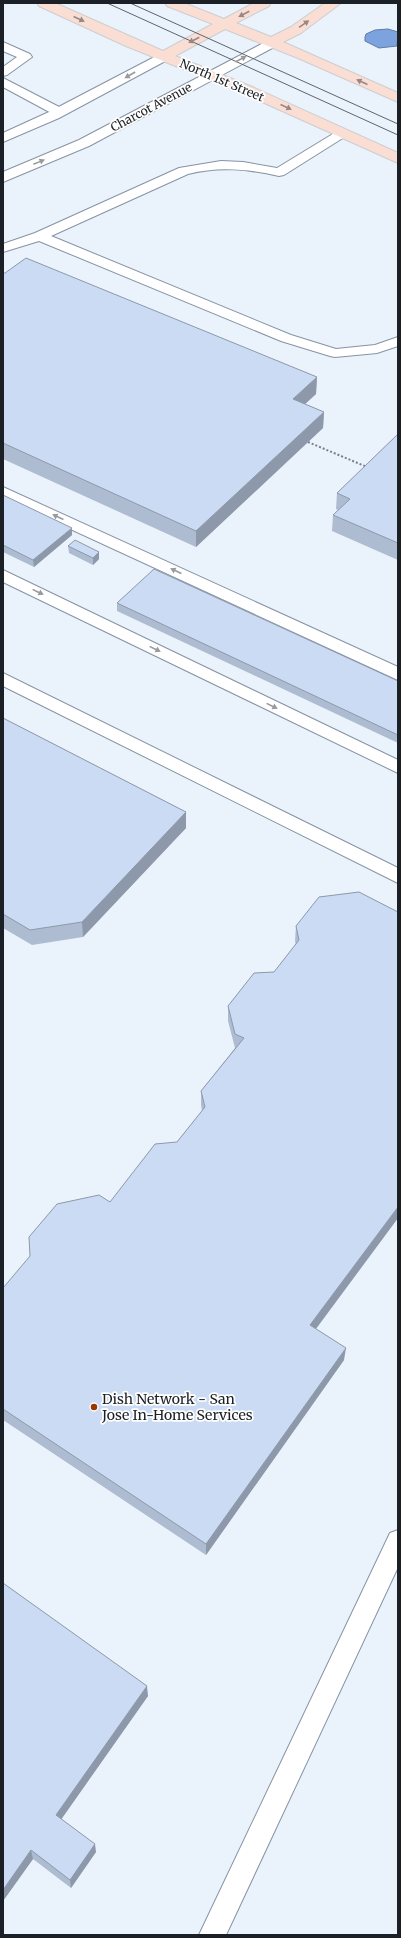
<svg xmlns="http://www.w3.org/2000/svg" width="401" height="1938" viewBox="0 0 401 1938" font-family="Merriweather,serif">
<rect width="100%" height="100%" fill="#eaf2fc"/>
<path fill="#7ca3dd" stroke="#5f7ca6" d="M388 29 398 32 397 46 379 48 365 41V37L366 34 375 30Z"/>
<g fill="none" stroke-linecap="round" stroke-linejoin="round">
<defs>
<path id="service" d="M3 42 30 54 32 57 7 75 3 76V67L17 57 3 51Z
M3 78 63 109 65 112 63 115H55L3 87Z
M341 129 347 133 346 136 284 175 279 176C248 169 219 166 188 174L51 236 291 335 336 349 375 345 398 337V346L377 353 335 357 330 356 281 341 39 241 3 252V244L35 233 179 168 221 161 243 162 277 168Z
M3 487 398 667V680L3 498Z
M3 570 398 760V773L3 582Z
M3 673 398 868V883L3 686Z
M398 1530V1567L226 1935H199L390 1533Z"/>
<path id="secondary" d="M271 39 276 40 278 43 276 46 89 146 3 182V172L79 140Z
M164 52 169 53 171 56 169 59 59 118 3 142V133L49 112Z"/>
<path id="primary" d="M37 3H55L163 51 213 24 167 6 165 3H184L224 19 254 3H271L269 6 236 23 271 37 291 27 325 3H341L301 33 283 42 398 93V102L298 58 225 29 175 56 250 86 398 153V163L240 92 126 46 39 6Z"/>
</defs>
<use href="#service" stroke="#8793a3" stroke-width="2"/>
<use href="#secondary" stroke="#8793a3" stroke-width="2"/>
<use href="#primary" stroke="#cdcecf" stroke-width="2"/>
<path stroke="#797f87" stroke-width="2" stroke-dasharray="2 2" stroke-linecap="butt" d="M308 442 367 467"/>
<use href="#service" fill="#fff" fill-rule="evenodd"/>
<use href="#secondary" fill="#fff" fill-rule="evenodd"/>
<use href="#primary" fill="#faded4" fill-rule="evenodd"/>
<path stroke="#5e646b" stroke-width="1" d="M107 3 398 135
M130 3 398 124"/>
</g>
<path fill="#aebcd1" d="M3 273 317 377 316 394 305 404 324 412 323 428 196 547 3 459Z
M398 434V560L332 531 333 515 338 510 336 509 337 493Z
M3 495 72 535 34 567 3 552Z
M68 546 99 552V559L93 565 69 553Z
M117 603 398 681V743L117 611Z
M3 718 186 812V828L83 937 32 945 3 928Z
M398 912V1218L316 1329 344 1360 206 1555 3 1420V1288L110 1202 177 1142 202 1111 201 1105V1091L235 1048 228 1021V1006L274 972 296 945 295 941 296 926Z
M3 1583 148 1696 61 1819 96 1852 71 1888 33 1859 3 1901Z"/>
<path fill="#8d99aa" d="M317 377 316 394 293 415V399Z
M324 412 323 428 196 547V531Z
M72 528V535L34 567 33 560Z
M99 552V559L93 565V558Z
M186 812V828L83 937 82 922Z
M398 1207V1218L309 1338 310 1325Z
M346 1348 344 1360 206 1555V1544Z
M147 1686 148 1696 58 1824 56 1815Z
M95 1844 96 1852 71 1888 70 1880Z
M31 1850 33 1859 3 1901V1890Z"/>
<path fill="#cadbf3" stroke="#8d99aa" d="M26 258 317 377 293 399 324 412 196 531 3 443V273H5Z
M398 434V543L333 515 350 499 337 493Z
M3 495 72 528 33 560 3 545Z
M75 540 99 552 93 558 68 546Z
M154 569 398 681V735L117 603Z
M3 718 186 812 82 922 30 930 3 914Z
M359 892 398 912V1207L310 1325 346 1348 206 1544 3 1409V1288L30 1256 29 1237 57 1204 99 1195 110 1202 155 1144 177 1142 205 1107 201 1091 244 1038 235 1034 228 1006 254 973 274 972 299 940 296 926 319 897Z
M3 1583 147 1686 56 1815 95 1844 70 1880 31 1850 3 1890Z"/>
<defs><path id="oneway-solid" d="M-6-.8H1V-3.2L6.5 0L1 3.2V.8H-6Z"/></defs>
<g fill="#968886">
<use href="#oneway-solid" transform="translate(244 14) rotate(152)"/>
<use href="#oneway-solid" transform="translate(79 19) rotate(25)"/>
<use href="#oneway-solid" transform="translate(304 24) rotate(-35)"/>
<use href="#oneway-solid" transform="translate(194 40) rotate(153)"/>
<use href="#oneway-solid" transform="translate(362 82) rotate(-156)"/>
<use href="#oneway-solid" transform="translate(286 107) rotate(25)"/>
</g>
<g fill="#989b9d">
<use href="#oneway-solid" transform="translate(241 59) rotate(-28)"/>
<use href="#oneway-solid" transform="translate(130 75) rotate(150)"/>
<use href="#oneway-solid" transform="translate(39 162) rotate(-22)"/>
<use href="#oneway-solid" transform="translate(58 517) rotate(-155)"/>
<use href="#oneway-solid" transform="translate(176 571) rotate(-155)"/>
<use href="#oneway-solid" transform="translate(38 592) rotate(26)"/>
<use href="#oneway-solid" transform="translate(155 649) rotate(26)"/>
<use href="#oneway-solid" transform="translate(272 706) rotate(26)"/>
</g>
<circle fill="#9a3601" stroke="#fefefe" stroke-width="1.5" cx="94" cy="1407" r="4"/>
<g text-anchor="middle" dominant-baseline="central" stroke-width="3.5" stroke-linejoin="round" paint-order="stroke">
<g font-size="12" fill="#1b2026" stroke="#fefefe">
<text transform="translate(222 80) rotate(23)">North 1st Street</text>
<text transform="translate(151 107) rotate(-28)">Charcot Avenue</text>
</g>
<g font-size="14" fill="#1b2026" stroke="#fefefe" text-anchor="start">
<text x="102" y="1399">Dish Network - San<tspan x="102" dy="16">Jose In-Home Services</tspan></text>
</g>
</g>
<rect width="401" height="1938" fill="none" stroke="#1b2026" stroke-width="8"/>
</svg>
